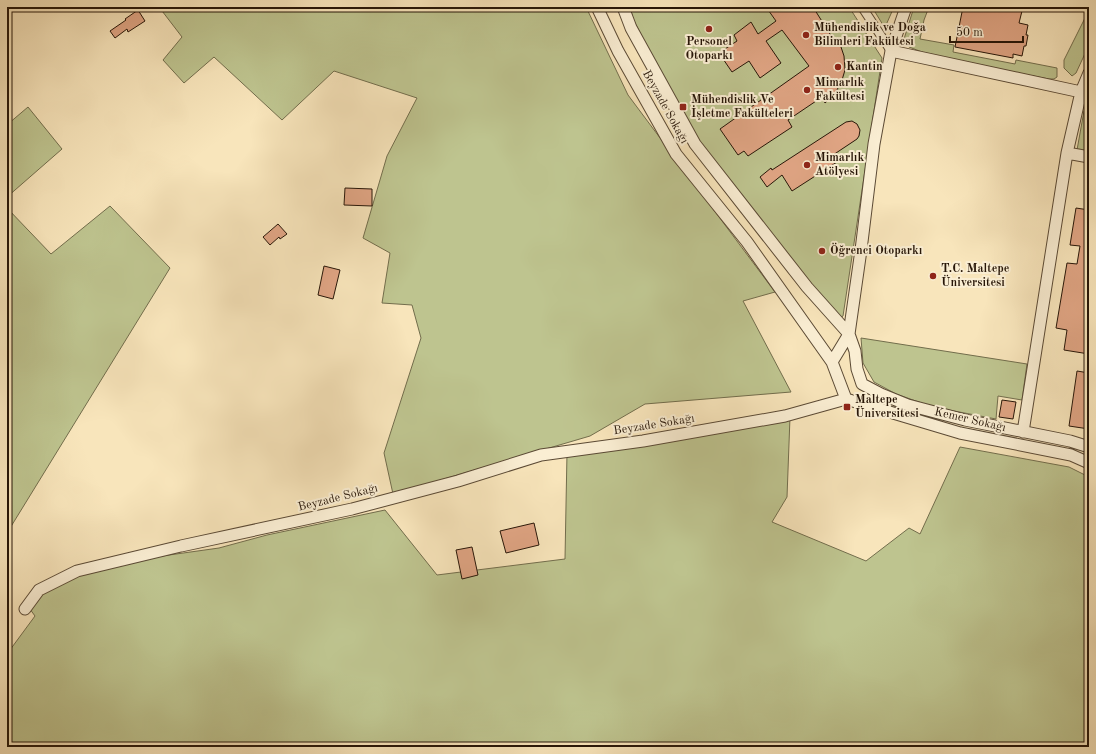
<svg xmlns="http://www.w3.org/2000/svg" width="1096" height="754" viewBox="0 0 1096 754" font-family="'Old Standard TT',serif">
<rect width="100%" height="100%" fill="#f8e5bb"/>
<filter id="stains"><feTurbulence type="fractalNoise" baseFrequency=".005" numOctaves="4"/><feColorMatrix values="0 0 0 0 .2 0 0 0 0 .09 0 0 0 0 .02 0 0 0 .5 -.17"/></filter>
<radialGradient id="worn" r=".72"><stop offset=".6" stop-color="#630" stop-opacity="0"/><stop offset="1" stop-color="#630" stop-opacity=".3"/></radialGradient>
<path fill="#bec48f" stroke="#726d4c" d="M159 7H586L628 95 775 292 743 301 791 392 645 404 590 436 393 494 384 453 421 338 412 305 382 303 390 253 363 238 387 156 417 98 334 71 282 120 214 57 184 83 163 60 182 37Z
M630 7H849L882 58 843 316 840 318 831 309 690 130 633 19Z
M872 7H894L886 25H883Z
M914 7H929L924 20 920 39 954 45 953 52 1015 64 1016 60 1057 68V77L1054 79H1049L975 65 930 55 909 47 906 44 904 39Z
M1089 10V45L1076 73 1072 76 1064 68V60Z
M28 107 62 149 7 197V123L8 124Z
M1084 111 1089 112V152L1077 150Z
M110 206 170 268 7 533V208L51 254Z
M861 338 1027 364 1022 400 998 396 996 419 933 407 896 394 874 382 863 363Z
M790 417 787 497 772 522 866 561 909 528 920 534 960 447 1069 467 1089 477V747H7V654L35 616 24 601 58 575 112 563 219 548 267 535 385 510 437 575 565 559 567 453 697 437Z"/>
<path fill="#e0a584" stroke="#271608" d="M766 7H813L835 42 837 40 841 47 844 56 845 70 842 80 835 94 825 103 822 97 788 120 792 127 748 156 744 151 738 155 720 129 809 66 782 30 766 41 781 63 760 78 749 61 732 72 719 53 737 41 734 35 751 22 758 34 776 21Z
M963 7H1023L1019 23 1028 25 1026 35H1028L1026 46H1024L1022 56 1013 54V58L955 47Z
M138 10 145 21 128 32 127 29 115 38 110 31 126 20 125 19Z
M852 121 857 124 860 130 859 136 857 139 833 155 837 162 792 191 782 175 767 187 760 177 771 168 772 170 846 122Z
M345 188 372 189V206L344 205Z
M1076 208 1089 210V354L1064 350 1067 330 1056 328 1067 263 1077 264 1080 246 1070 245Z
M278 224 287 234 280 239 279 237 270 245 263 237Z
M324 266 340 270 333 299 318 295Z
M1077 371 1089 373V429L1069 426Z
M1002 400 1016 402 1013 419 999 417Z
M534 523 539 545 506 553 500 531Z
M472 547 478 575 462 579 456 550Z"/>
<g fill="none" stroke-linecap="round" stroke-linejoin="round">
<defs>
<path id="pedestrian" d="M862 7 891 51"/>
<path id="minor" d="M623 7 631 28 695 144 807 287 849 334 855 351 857 369 862 384 881 394 908 405 965 420 1070 441 1089 447
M891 51 1081 92
M1067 153 1089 157
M832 362 849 334 861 250 874 144 891 51 906 7
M846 399 960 433 1071 455 1089 463
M1023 432 1067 153 1081 92 1089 73
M25 609 39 590 77 571 181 546 352 509 458 481 541 455 643 441 785 416 846 399 832 362 747 242 676 154 618 51 597 7"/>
</defs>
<use href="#pedestrian" stroke="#5b4a35" stroke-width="10"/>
<use href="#minor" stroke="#5b4a35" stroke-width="13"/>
<use href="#pedestrian" stroke="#faeed3" stroke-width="8"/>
<use href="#minor" stroke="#faeed3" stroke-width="11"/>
</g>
<g fill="#8f2418" stroke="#faeed3" stroke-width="1.5">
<circle cx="709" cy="29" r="4"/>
<circle cx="806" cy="35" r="4"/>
<circle cx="838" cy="67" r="4"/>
<circle cx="807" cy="90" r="4"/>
<rect x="679" y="103" width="8" height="8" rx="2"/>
<circle cx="807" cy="165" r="4"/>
<circle cx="822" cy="251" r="4"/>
<circle cx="933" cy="276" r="4"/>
<rect x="843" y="403" width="8" height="8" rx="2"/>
</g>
<g text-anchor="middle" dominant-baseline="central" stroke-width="4" stroke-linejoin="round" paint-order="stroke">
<g font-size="12" font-weight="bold" fill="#271608" stroke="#faeed3" text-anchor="start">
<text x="814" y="28">Mühendislik ve Doğa<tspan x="814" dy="14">Bilimleri Fakültesi</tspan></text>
<text x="709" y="42" text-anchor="middle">Personel<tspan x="709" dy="14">Otoparkı</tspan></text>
<text x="846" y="67">Kantin</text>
<text x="815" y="83">Mimarlık<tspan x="815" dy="14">Fakültesi</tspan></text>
<text x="691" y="100">Mühendislik Ve<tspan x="691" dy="14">İşletme Fakülteleri</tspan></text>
<text x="815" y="158">Mimarlık<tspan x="815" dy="14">Atölyesi</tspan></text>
<text x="830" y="251">Öğrenci Otoparkı</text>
<text x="941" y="269">T.C. Maltepe<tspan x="941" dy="14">Üniversitesi</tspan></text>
<text x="855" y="400">Maltepe<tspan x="855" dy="14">Üniversitesi</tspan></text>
</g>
<g font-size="12" fill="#271608" stroke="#faeed3">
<text transform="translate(665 107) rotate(61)">Beyzade Sokağı</text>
<text transform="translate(970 420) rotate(13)">Kemer Sokağı</text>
<text transform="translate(654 425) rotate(-9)">Beyzade Sokağı</text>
<text transform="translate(338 498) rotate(-14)">Beyzade Sokağı</text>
</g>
</g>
<rect width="1096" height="754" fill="none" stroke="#f8e5bb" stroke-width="24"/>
<rect x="8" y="8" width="1080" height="738" fill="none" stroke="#271608" stroke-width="2"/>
<rect x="12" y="12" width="1072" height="730" fill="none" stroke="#271608"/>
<path d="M950 36v6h73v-6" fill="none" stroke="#271608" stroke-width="2"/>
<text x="956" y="36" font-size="12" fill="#271608" stroke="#faeed3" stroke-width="3" paint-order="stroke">50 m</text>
<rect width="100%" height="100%" filter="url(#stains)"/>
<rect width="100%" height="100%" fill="url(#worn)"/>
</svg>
